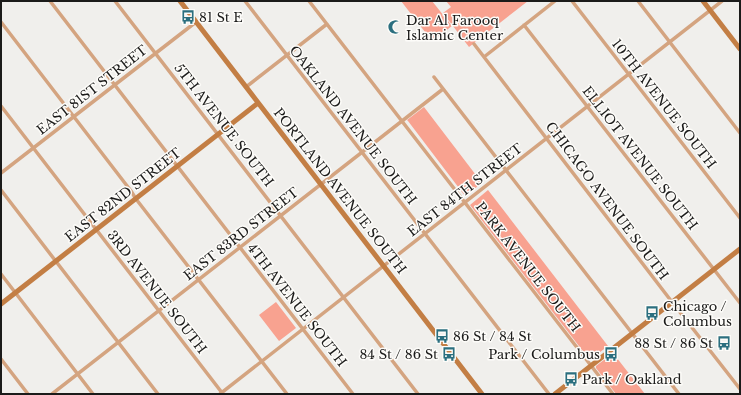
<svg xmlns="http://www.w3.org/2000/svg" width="741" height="395" viewBox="0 0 741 395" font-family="'Libre Baskerville',serif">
<rect width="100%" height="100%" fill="#f0efec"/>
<path fill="#f8a290" d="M401 1H432L452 26 432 41Z
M446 1H528L469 47 443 13 451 7Z
M424 107 482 183 465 196 408 121 407 120Z
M488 190 608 346 591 359H589L470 205Z
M276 302 296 328 279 341 259 315Z
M613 353 645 394H616L596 368V366Z"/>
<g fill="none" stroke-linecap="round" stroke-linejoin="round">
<path stroke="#d4a480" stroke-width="3.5" d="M50 1 353 394
M115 1 418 394
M245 1 549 394
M309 1 613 394
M572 1 740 218
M638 1 740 133
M1 22 131 191 136 199 287 394
M524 25 740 303
M474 44 672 302 740 389
M484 57 555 1
M434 77 679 394
M246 87 327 24
M1 106 223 394
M1 173 196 22
M1 190 158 394
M1 274 93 394
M1 359 28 394
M52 394 443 89
M220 394 722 1"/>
<path stroke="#c37e44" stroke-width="5" d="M180 1 482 394
M703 1 740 49
M1 304 258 103
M555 394 740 249"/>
</g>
<defs>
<symbol id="bus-bare" viewBox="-9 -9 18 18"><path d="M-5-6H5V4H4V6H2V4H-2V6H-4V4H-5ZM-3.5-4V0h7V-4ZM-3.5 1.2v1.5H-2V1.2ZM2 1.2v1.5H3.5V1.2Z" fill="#2b6f7f" stroke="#fdfcf9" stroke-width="2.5" paint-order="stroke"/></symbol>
<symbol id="mosque-bare" viewBox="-9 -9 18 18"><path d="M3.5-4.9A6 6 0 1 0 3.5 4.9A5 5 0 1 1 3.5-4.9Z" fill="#2b6f7f" stroke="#fdfcf9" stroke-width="2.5" paint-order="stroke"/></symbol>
</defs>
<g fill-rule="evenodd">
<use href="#bus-bare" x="178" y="7" width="20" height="20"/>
<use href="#mosque-bare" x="385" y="17" width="20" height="20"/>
<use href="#bus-bare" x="642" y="303" width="20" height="20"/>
<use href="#bus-bare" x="432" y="326" width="20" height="20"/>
<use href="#bus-bare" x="714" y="333" width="20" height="20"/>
<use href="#bus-bare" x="439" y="344" width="20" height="20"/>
<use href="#bus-bare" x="601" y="344" width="20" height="20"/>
<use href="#bus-bare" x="561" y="369" width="20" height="20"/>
</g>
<g text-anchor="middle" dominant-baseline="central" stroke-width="3" stroke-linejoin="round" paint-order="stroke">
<g font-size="13" fill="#1b1b1a" stroke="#fdfcf9" text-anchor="start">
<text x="199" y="17">81 St E</text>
<text x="406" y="20">Dar Al Farooq<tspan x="406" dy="15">Islamic Center</tspan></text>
<text x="663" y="306">Chicago /<tspan x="663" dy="15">Columbus</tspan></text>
<text x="453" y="336">86 St / 84 St</text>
<text x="713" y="343" text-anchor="end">88 St / 86 St</text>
<text x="438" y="354" text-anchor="end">84 St / 86 St</text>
<text x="600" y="354" text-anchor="end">Park / Columbus</text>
<text x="582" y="379">Park / Oakland</text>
</g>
<g font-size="13" fill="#1b1b1a" stroke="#fdfcf9">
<text transform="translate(92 90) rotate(-38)">EAST 81ST STREET</text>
<text transform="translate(664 104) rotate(52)">10TH AVENUE SOUTH</text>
<text transform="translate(224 125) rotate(52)">5TH AVENUE SOUTH</text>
<text transform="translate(353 125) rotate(52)">OAKLAND AVENUE SOUTH</text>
<text transform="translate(640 158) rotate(52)">ELLIOT AVENUE SOUTH</text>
<text transform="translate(465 190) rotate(-38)">EAST 84TH STREET</text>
<text transform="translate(340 191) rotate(52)">PORTLAND AVENUE SOUTH</text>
<text transform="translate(123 195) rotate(-38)">EAST 82ND STREET</text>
<text transform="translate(607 201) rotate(53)">CHICAGO AVENUE SOUTH</text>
<text transform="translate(241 234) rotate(-38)">EAST 83RD STREET</text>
<text transform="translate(528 267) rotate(52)">PARK AVENUE SOUTH</text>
<text transform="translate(157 292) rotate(52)">3RD AVENUE SOUTH</text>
<text transform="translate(297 305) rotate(52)">4TH AVENUE SOUTH</text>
</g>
</g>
<rect width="741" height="395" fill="none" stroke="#1b1b1a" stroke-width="4"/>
</svg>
